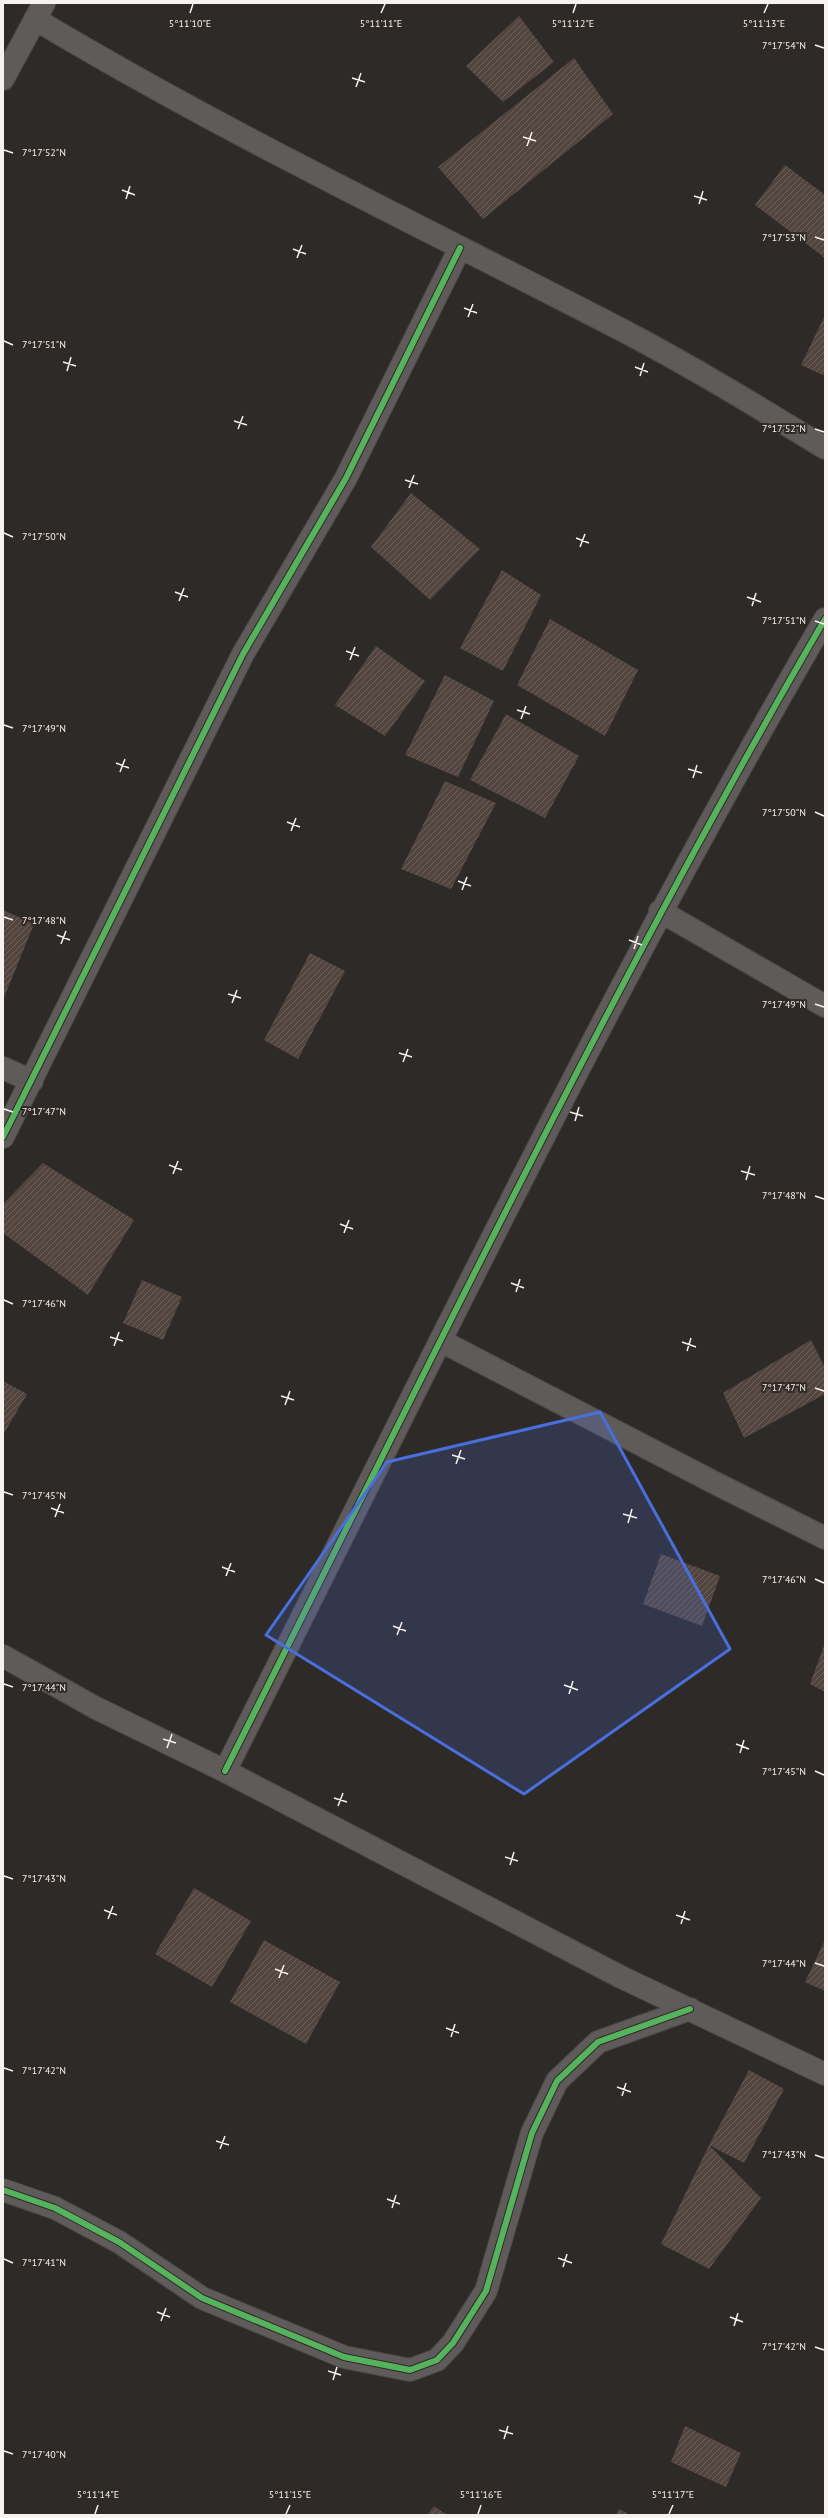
<svg xmlns="http://www.w3.org/2000/svg" width="828" height="2518" viewBox="0 0 828 2518" font-family="'PT Sans',sans-serif">
<defs>
<pattern id="building-hatch" width="6" height="6" patternUnits="userSpaceOnUse"><rect width="6" height="6" fill="#52453f"/><path d="M-1 1l2-2M0 6l6-6M5 7l2-2" fill="none" stroke="#6c605b"/></pattern>
</defs>
<rect width="100%" height="100%" fill="#2e2a28"/>
<path fill="url(#building-hatch)" d="M519 16 554 62 503 102 466 66Z
M574 58 613 114 483 219 438 167Z
M785 165 825 195V258L755 205Z
M825 315V376L801 365Z
M411 493 480 549 430 600 371 547Z
M502 570 541 595 503 671 460 648Z
M550 619 638 670 605 736 517 685Z
M376 646 425 681 385 736 335 705Z
M445 675 494 701 458 777 405 755Z
M506 714 579 756 545 818 470 780Z
M445 781 496 803 451 889 401 869Z
M3 910 34 924 3 1000Z
M310 953 345 971 298 1059 264 1040Z
M43 1163 134 1220 88 1295 3 1233V1204Z
M142 1280 182 1297 163 1340 123 1323Z
M811 1340 825 1368V1394L744 1438 723 1393Z
M3 1381 27 1394 3 1435Z
M661 1554 720 1576 702 1626 643 1604Z
M825 1643V1692L810 1684Z
M194 1888 251 1921 212 1987 155 1954Z
M264 1940 340 1982 306 2044 230 2002Z
M825 1940V1991L805 1982Z
M749 2070 784 2089 744 2163 709 2145 761 2198 709 2269 661 2244 709 2145Z
M685 2426 741 2453 726 2487 671 2462Z
M434 2506 447 2515H427Z
M619 2509 630 2515H616Z"/>
<g fill="none" stroke-linecap="round" stroke-linejoin="round">
<defs>
<path id="street" d="M35 19C225 133 425 228 622 330 691 366 758 407 825 448
M3 79 44 3
M660 911 825 1006
M3 1068 32 1081
M3 1137 243 654 346 478 460 248
M441 1341 717 1484 825 1538
M3 1656 96 1708 225 1771 621 1977 825 2074
M225 1771C420 1384 607 993 825 619
M3 2190 55 2208 119 2242 202 2298 344 2357 410 2370 437 2360 453 2343 486 2291 532 2133 557 2081 598 2042 690 2009"/>
</defs>
<use href="#street" stroke="#4b4746" stroke-width="24"/>
<use href="#street" stroke="#5e5b5a" stroke-width="22"/>
<defs>
<path id="cycleway" d="M3 1137 243 654 346 478 460 248
M225 1771C420 1384 607 993 825 619
M3 2190 55 2208 119 2242 202 2298 344 2357 410 2370 437 2360 453 2343 486 2291 532 2133 557 2081 598 2042 690 2009"/>
</defs>
<use href="#cycleway" stroke="#312925" stroke-width="8"/>
<use href="#cycleway" stroke="#56b35d" stroke-width="6"/>
</g>
<path fill="#496fdd" fill-opacity="0.2" stroke="#496fdd" stroke-width="3" stroke-linejoin="round" d="M600 1412 730 1649 524 1794 266 1635 387 1462Z"/>
<path fill="none" stroke="#f7f1ef" stroke-width="1.5" d="M190 13 193 4M381 13 385 4M573 13 576 4M764 13 768 4M815 45 824 48M352 78 365 82M356 87 361 73M523 137 536 141M527 146 532 132M4 150 13 153M122 190 135 195M694 196 707 200M126 199 130 186M699 204 703 191M815 237 824 240M293 249 306 254M297 258 302 245M464 308 477 313M468 317 473 304M4 341 13 345M63 362 76 366M635 367 648 372M67 371 71 357M640 376 644 363M234 421 247 425M238 429 243 416M815 429 824 432M405 480 418 484M409 488 414 475M4 533 13 537M576 538 589 543M580 547 585 534M175 592 188 597M747 597 761 602M179 601 184 588M752 606 756 593M815 621 824 624M346 651 359 656M350 660 355 647M517 710 530 714M521 719 526 706M4 725 13 728M116 763 129 768M688 769 702 773M120 772 125 759M693 778 697 765M815 812 824 816M287 822 300 827M291 831 296 818M458 881 471 886M462 890 467 877M4 917 13 920M57 935 70 940M629 940 642 945M61 944 66 931M634 949 638 936M228 994 241 998M232 1003 237 990M815 1004 824 1007M399 1053 412 1057M403 1062 408 1049M4 1109 13 1112M570 1112 583 1116M575 1121 579 1107M169 1165 182 1170M741 1171 755 1175M173 1174 178 1161M746 1180 750 1166M815 1196 824 1199M340 1224 353 1229M344 1233 349 1220M511 1283 524 1288M516 1292 520 1279M4 1300 13 1304M110 1337 123 1341M682 1342 696 1347M114 1346 119 1332M687 1351 691 1338M815 1388 824 1391M281 1396 294 1400M285 1405 290 1391M452 1455 465 1459M456 1464 461 1450M4 1492 13 1495M51 1508 64 1513M623 1514 637 1518M55 1517 60 1504M628 1523 632 1509M222 1567 235 1572M226 1576 231 1563M815 1579 824 1583M393 1626 406 1631M397 1635 402 1622M4 1684 13 1687M564 1685 578 1690M569 1694 573 1681M163 1739 176 1743M736 1744 749 1749M167 1748 172 1734M740 1753 744 1740M815 1771 824 1775M334 1798 347 1802M338 1806 343 1793M505 1857 518 1861M510 1865 514 1852M4 1876 13 1879M104 1910 117 1915M676 1915 690 1920M108 1919 113 1906M681 1924 685 1911M815 1963 824 1966M275 1969 288 1974M279 1978 284 1965M446 2028 459 2033M451 2037 455 2024M4 2068 13 2071M617 2087 631 2092M622 2096 626 2083M216 2141 229 2145M220 2149 225 2136M815 2155 824 2158M387 2199 400 2204M392 2208 396 2195M558 2258 572 2263M4 2259 13 2263M563 2267 567 2254M157 2312 170 2317M730 2317 743 2322M161 2321 166 2308M734 2326 738 2313M815 2347 824 2350M328 2371 341 2375M333 2380 337 2367M499 2430 513 2434M504 2439 508 2426M4 2451 13 2454M95 2514 98 2505M286 2514 290 2505M478 2514 481 2505M669 2514 673 2505"/>
<g font-size="10" text-anchor="middle" fill="#f7f1ef" stroke="#312925" stroke-width="4" stroke-linejoin="round" paint-order="stroke">
<text x="190" y="27">5°11'10"E</text>
<text x="381" y="27">5°11'11"E</text>
<text x="573" y="27">5°11'12"E</text>
<text x="764" y="27">5°11'13"E</text>
<text x="784" y="49">7°17'54"N</text>
<text x="44" y="156">7°17'52"N</text>
<text x="784" y="241">7°17'53"N</text>
<text x="44" y="348">7°17'51"N</text>
<text x="784" y="432">7°17'52"N</text>
<text x="44" y="540">7°17'50"N</text>
<text x="784" y="624">7°17'51"N</text>
<text x="44" y="732">7°17'49"N</text>
<text x="784" y="816">7°17'50"N</text>
<text x="44" y="924">7°17'48"N</text>
<text x="784" y="1008">7°17'49"N</text>
<text x="44" y="1115">7°17'47"N</text>
<text x="784" y="1199">7°17'48"N</text>
<text x="44" y="1307">7°17'46"N</text>
<text x="784" y="1391">7°17'47"N</text>
<text x="44" y="1499">7°17'45"N</text>
<text x="784" y="1583">7°17'46"N</text>
<text x="44" y="1691">7°17'44"N</text>
<text x="784" y="1775">7°17'45"N</text>
<text x="44" y="1882">7°17'43"N</text>
<text x="784" y="1967">7°17'44"N</text>
<text x="44" y="2074">7°17'42"N</text>
<text x="784" y="2158">7°17'43"N</text>
<text x="44" y="2266">7°17'41"N</text>
<text x="784" y="2350">7°17'42"N</text>
<text x="44" y="2458">7°17'40"N</text>
<text x="98" y="2498">5°11'14"E</text>
<text x="290" y="2498">5°11'15"E</text>
<text x="481" y="2498">5°11'16"E</text>
<text x="673" y="2498">5°11'17"E</text>
</g>
<rect width="828" height="2518" fill="none" stroke="#f7f1ef" stroke-width="8"/>
</svg>
